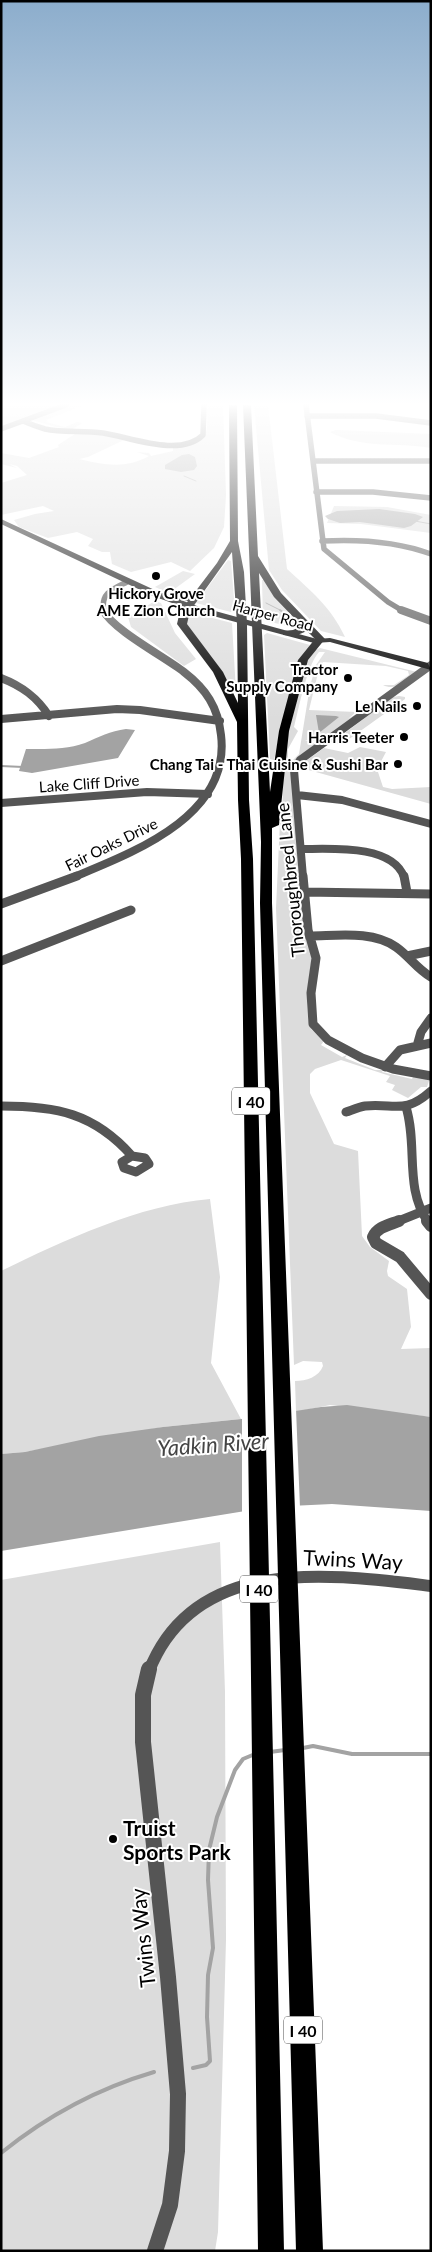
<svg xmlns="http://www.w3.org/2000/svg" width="432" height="2252" viewBox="0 0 432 2252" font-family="Lato,sans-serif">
<rect width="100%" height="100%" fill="#fff"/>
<path fill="#dcdcdc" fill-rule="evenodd" d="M1 405H58L1 426Z
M71 405H84L46 420 48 421 46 422 65 427 77 422 82 423 73 429 56 427 32 420Z
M207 405H223L226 495 224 527 214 548 190 571 171 562 131 572 112 564 110 552H102L88 546 93 539 77 532 48 538 19 527 14 520 35 514 54 511 43 506 1 515V483L27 475 17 466 9 464 17 468 1 464V453L29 458 59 447 58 445 75 434 92 433 124 440 88 457 79 459C104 465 126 469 149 456L137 452 149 453 151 456 173 451V447C208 439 208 442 207 405Z
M254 405H268L287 569C311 591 331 607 345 637L321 631 282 590 269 570Z
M336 430 431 434V448C397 442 361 449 330 432Z
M334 506 387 507 431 515V533L361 524 327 523Z
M228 560 231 561 235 611 231 612 196 603Z
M183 571 195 574 169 593 155 587Z
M262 580H264L303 626 299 629 263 620Z
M155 601 161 603 175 633 196 659 184 666 131 627 128 617Z
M189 612 232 623 236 692H232C227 679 220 668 212 657 203 644 188 634 185 618Z
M267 633 310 645 281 727 274 760 270 759 264 635Z
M320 648 417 672C406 680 396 692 383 685H394L409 675 408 671 386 666 323 662 319 669 309 710 356 712 348 719 356 714 359 715 321 741 305 740 315 744 314 746 294 762 291 770 312 957 307 995 308 1019 311 1029 324 1041 321 1045 342 1057 347 1055 345 1058 375 1070H383L382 1072 412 1079 413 1077 427 1078 429 1081 427 1087H421L408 1098 392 1090 395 1085 386 1082 390 1076 341 1060 315 1069 310 1074V1093L334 1144 358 1151 362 1236 370 1247 389 1261 387 1271 388 1276 407 1289 411 1327 401 1349 431 1348V1417L330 1405 296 1412 295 1381C306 1381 319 1377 323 1366L322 1362 303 1361 294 1365 276 908 280 821 282 820 283 783 287 739 306 663 313 651ZM319 652H325L316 665 310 686 299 754 288 765V749L298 731 294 727C299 708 307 665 319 652Z
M399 696 405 697V699L345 742 337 744 333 742 393 697Z
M360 747 386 752 377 769 383 787 392 789 431 787V804L305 769 297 770 299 766 324 748 348 753Z
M210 1199 220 1277 211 1363 241 1419 163 1427 25 1452 1 1454V1271C65 1240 139 1205 210 1199Z
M220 1542 225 1692 226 1940 218 2232 215 2251H1V1580Z"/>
<path fill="#a3a3a3" d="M182 455 189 454 195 457 197 466 194 470 181 472 165 469V465Z
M379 509 415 514 423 517 411 526 404 528 360 522 340 523 328 519 325 516 337 511Z
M316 715 336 716 339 717 319 733Z
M126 729 135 730 118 758 32 773 19 771 26 749C45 749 66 750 85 743 99 737 110 731 126 729Z
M347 1405 431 1417V1511L332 1504 269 1507 1 1551V1454L25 1452 99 1436 163 1427 251 1418 321 1407Z"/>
<path fill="#fff" d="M296 1409 300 1508 270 1509 242 1515V1417Z"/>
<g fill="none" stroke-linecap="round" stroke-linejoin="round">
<path stroke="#a3a3a3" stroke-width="1" d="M184 476 196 481
M415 521 431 524
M266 603 282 611"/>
<path stroke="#a3a3a3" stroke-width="2" d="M280 610 293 620
M1 766 23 767"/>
<path stroke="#a3a3a3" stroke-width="4" d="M303 1748 313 1746 352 1754H431
M270 1752 285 1750
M193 2068 206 2065 210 2061 207 2017 208 1975 213 1948 208 1880 209 1850 217 1817 235 1770 243 1759 255 1754
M1 2153C48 2115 96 2089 154 2072"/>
<path stroke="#555" stroke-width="5.5" d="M306 405 324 549 388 602 403 611
M307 416H376L431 423
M23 421C30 424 38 427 45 429 63 433 84 430 103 433 130 437 180 458 203 435L204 405
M1 429 66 405
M314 461H431
M316 492H373L431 498
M322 541C359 539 396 541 431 554
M104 611C100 593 113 589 127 582"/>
<path stroke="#555" stroke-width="8" d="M401 610 431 621
M1 678C22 686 37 697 49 716
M1 719 117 709 140 710 220 721
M297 795 342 800 431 824
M1 803 147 792 208 794
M302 849C330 849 392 844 404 877
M74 877C134 852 231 816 221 735 218 707 206 689 184 672 165 657 113 630 103 610
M303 877 294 770 300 760 431 665"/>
<path stroke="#555" stroke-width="9" d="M303 876 308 930 316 958 311 993 313 1024 328 1040 362 1058 393 1069 431 1076
M404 876 407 892
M305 892 431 894
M1 904 77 876
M309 936C336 936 372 930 396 947 409 956 417 969 431 977
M407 956 431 951
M1 961 131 910
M417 1046 421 1032 431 1018
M385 1067 400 1050 431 1043
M1 1106C56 1106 94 1113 132 1156
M406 1107C418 1146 404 1188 428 1222
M346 1112C352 1110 359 1107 365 1106 395 1103 404 1115 431 1091
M132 1156 145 1158 149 1164 136 1172 124 1168 122 1162Z
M396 1222 431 1208"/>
<path stroke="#555" stroke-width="12" d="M399 1221C389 1225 377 1227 373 1237L376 1243 400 1257 431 1294
M427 1221 431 1226
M149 1671C195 1554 330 1574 431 1586"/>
<path stroke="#555" stroke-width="16" d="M149 1669 143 1695V1742L168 1977 178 2094 177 2151 170 2205 155 2251"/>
<path fill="#000" fill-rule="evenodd" d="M1 519 159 592 197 606 317 639 330 638 428 663 431 670 330 642 314 643 191 610 153 596 1 524Z"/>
<path fill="#000" fill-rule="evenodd" d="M229 405H237L238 541 244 572 247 624 249 800 253 859 284 2251H258L241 859 238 800 237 722 213 672 177 624 180 611 188 601 161 599 156 596 161 593 186 595 195 592 217 563 230 541ZM232 552 237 624 238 703 223 672 187 624 190 611Z
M243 405H251L258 556 281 593 325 639 308 660 289 731 279 825 272 828V903L323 2251H296L260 903 261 842ZM259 573 274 597 302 626 293 630 283 631V635L295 636 307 631 315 639 298 660 279 731 270 792Z"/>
</g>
<linearGradient id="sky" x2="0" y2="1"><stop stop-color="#8cadcc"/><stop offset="0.56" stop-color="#fff"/><stop offset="1" stop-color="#fff" stop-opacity="0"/></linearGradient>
<rect width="432" height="721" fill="url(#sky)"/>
<g fill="#000" stroke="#fff" stroke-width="2">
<circle cx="156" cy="576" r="5"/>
<circle cx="348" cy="678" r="5"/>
<circle cx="417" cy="706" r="5"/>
<circle cx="404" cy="737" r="5"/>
<circle cx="398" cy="764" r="5"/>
<circle cx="113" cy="1839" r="5"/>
</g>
<g text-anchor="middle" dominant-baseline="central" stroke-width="4" stroke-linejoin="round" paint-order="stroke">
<g font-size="15" font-weight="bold" fill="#000" stroke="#fff" text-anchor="end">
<text x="156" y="593" text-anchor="middle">Hickory Grove<tspan x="156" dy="17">AME Zion Church</tspan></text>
<text x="338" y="669">Tractor<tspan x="338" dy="17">Supply Company</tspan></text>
<text x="407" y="706">Le Nails</text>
<text x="394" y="737">Harris Teeter</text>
<text x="388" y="764">Chang Tai - Thai Cuisine &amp; Sushi Bar</text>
</g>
<g font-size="15" fill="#000" stroke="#fff">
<text transform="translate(273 615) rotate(15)">Harper Road</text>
<text transform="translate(89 783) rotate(-4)">Lake Cliff Drive</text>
<text transform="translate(111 844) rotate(-26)">Fair Oaks Drive</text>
</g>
<g fill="#fff" stroke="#4c4c4c" stroke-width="1">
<rect x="232" y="1087.5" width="38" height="27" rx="4"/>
<rect x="240" y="1575.5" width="38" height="27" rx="4"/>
<rect x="284" y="2016.5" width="38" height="27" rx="4"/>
</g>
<g font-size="16" font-weight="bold" fill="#000">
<text x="251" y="1101">I 40</text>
<text x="259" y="1589">I 40</text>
<text x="303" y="2030">I 40</text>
</g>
<g font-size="18" fill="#000" stroke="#fff">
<text transform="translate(290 880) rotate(-96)">Thoroughbred Lane</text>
</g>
<g font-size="21" fill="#000" stroke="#fff">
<text transform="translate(353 1559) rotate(3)">Twins Way</text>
<text transform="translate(142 1938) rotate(-96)">Twins Way</text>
</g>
<g font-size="21" font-weight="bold" fill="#000" stroke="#fff" text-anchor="start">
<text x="123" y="1827">Truist<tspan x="123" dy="24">Sports Park</tspan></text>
</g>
<g font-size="22" font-style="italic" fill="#444" stroke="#fff">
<text transform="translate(213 1444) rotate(-4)">Yadkin River</text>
</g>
</g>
<rect width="432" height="2252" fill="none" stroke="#000000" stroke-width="5"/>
</svg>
